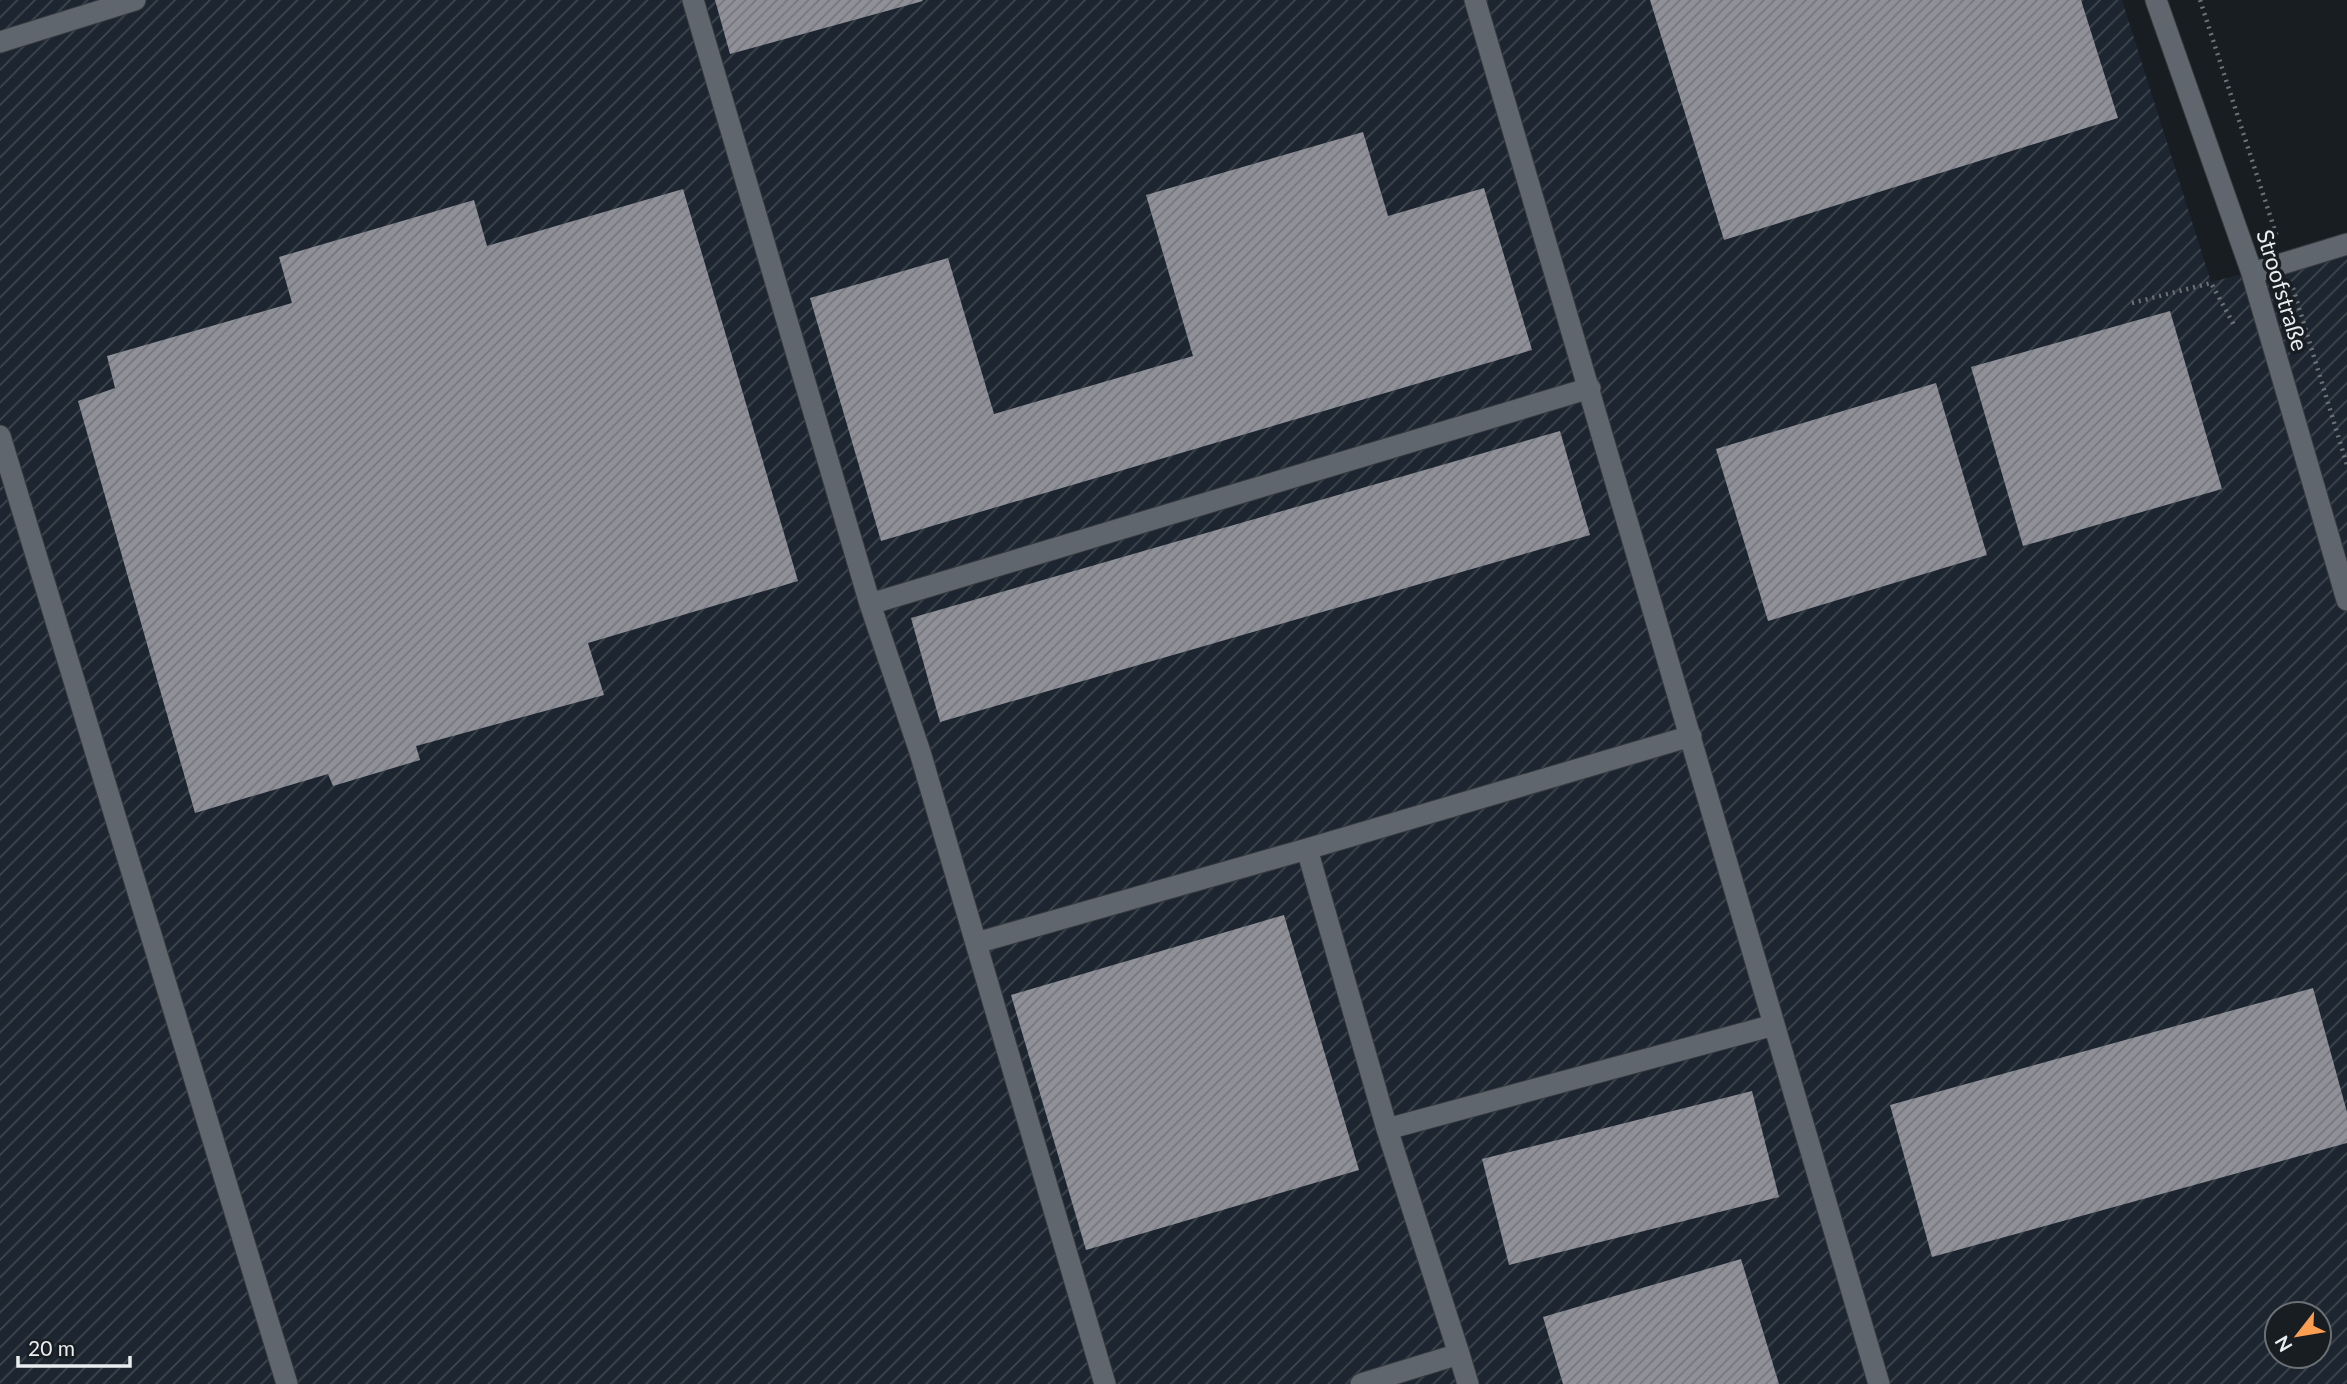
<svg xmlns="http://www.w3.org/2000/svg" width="2347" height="1384" viewBox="0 0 2347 1384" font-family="Lato,sans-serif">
<defs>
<pattern id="industrial-furrows" width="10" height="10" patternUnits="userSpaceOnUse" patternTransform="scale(1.75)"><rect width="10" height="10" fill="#1d2630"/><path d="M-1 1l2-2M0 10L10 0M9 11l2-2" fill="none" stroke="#3e464e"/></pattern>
<pattern id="building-hatch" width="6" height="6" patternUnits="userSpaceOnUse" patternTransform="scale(1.75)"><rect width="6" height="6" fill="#909099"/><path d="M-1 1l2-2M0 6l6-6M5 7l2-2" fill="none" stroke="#76767d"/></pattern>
</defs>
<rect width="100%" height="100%" fill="#181d22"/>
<path fill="url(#industrial-furrows)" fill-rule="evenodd" d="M0 0H2122L2211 282 2347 247V1384H0ZM2277 1314H2319V1356H2277Z"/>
<path fill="url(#building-hatch)" d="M715 0H922L923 1 730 54Z
M1650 0H2081L2118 118 1724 240Z
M1363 132 1388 216 1484 188 1532 350 881 541 810 298 948 258 994 414 1193 356 1146 195Z
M683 189 798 581 588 643 604 695 416 746 420 760 333 786 328 774 195 813 78 401 115 388 107 356 292 303 279 257 474 200 487 246Z
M2170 311 2222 489 2023 546 1971 367Z
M1936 383 1987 555 1768 621 1716 449Z
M1560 431 1590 535 940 722 911 618Z
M1284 915 1359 1170 1086 1250 1011 995Z
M2313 988 2347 1112V1143L1932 1257 1890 1105Z
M1752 1091 1779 1197 1509 1265 1482 1159Z
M1741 1259 1779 1384H1563L1543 1317Z"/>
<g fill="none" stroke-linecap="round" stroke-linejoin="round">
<defs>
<path id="minor" d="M693 0 870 604 920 752 1105 1384
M1475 0 1879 1384
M2156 0 2252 273 2347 600
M0 42 135 0
M2252 273 2347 244
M0 436 287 1384
M870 604 1590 388
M1691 736 1307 849 1387 1129 1774 1025
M976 943 1307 849
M1459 1354 1468 1384
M1361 1384 1459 1354 1387 1129"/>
</defs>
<use href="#minor" stroke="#363a3e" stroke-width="23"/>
<path stroke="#6d7176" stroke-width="4.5" stroke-dasharray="2 5" stroke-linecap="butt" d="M2200 0 2277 237
M2293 288 2347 465
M2132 303 2211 283 2234 325"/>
<use href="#minor" stroke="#60666d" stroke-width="21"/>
</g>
<g text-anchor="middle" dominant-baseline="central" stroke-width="7" stroke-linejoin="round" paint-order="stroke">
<g font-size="23" fill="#e9edf0" stroke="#181d22">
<text transform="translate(2283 290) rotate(73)">Stroofstraße</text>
</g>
</g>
<g transform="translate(2298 1335) rotate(239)"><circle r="33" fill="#181d22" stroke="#6c7074" stroke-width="2"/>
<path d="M0-5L12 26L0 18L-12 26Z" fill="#fb9e52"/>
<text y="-10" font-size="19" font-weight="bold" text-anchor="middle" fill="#e9edf0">N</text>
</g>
<path d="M18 1356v10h112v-10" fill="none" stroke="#e9edf0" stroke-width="3.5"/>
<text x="28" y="1356" font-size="21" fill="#e9edf0" stroke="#181d22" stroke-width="5" paint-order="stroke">20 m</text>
</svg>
